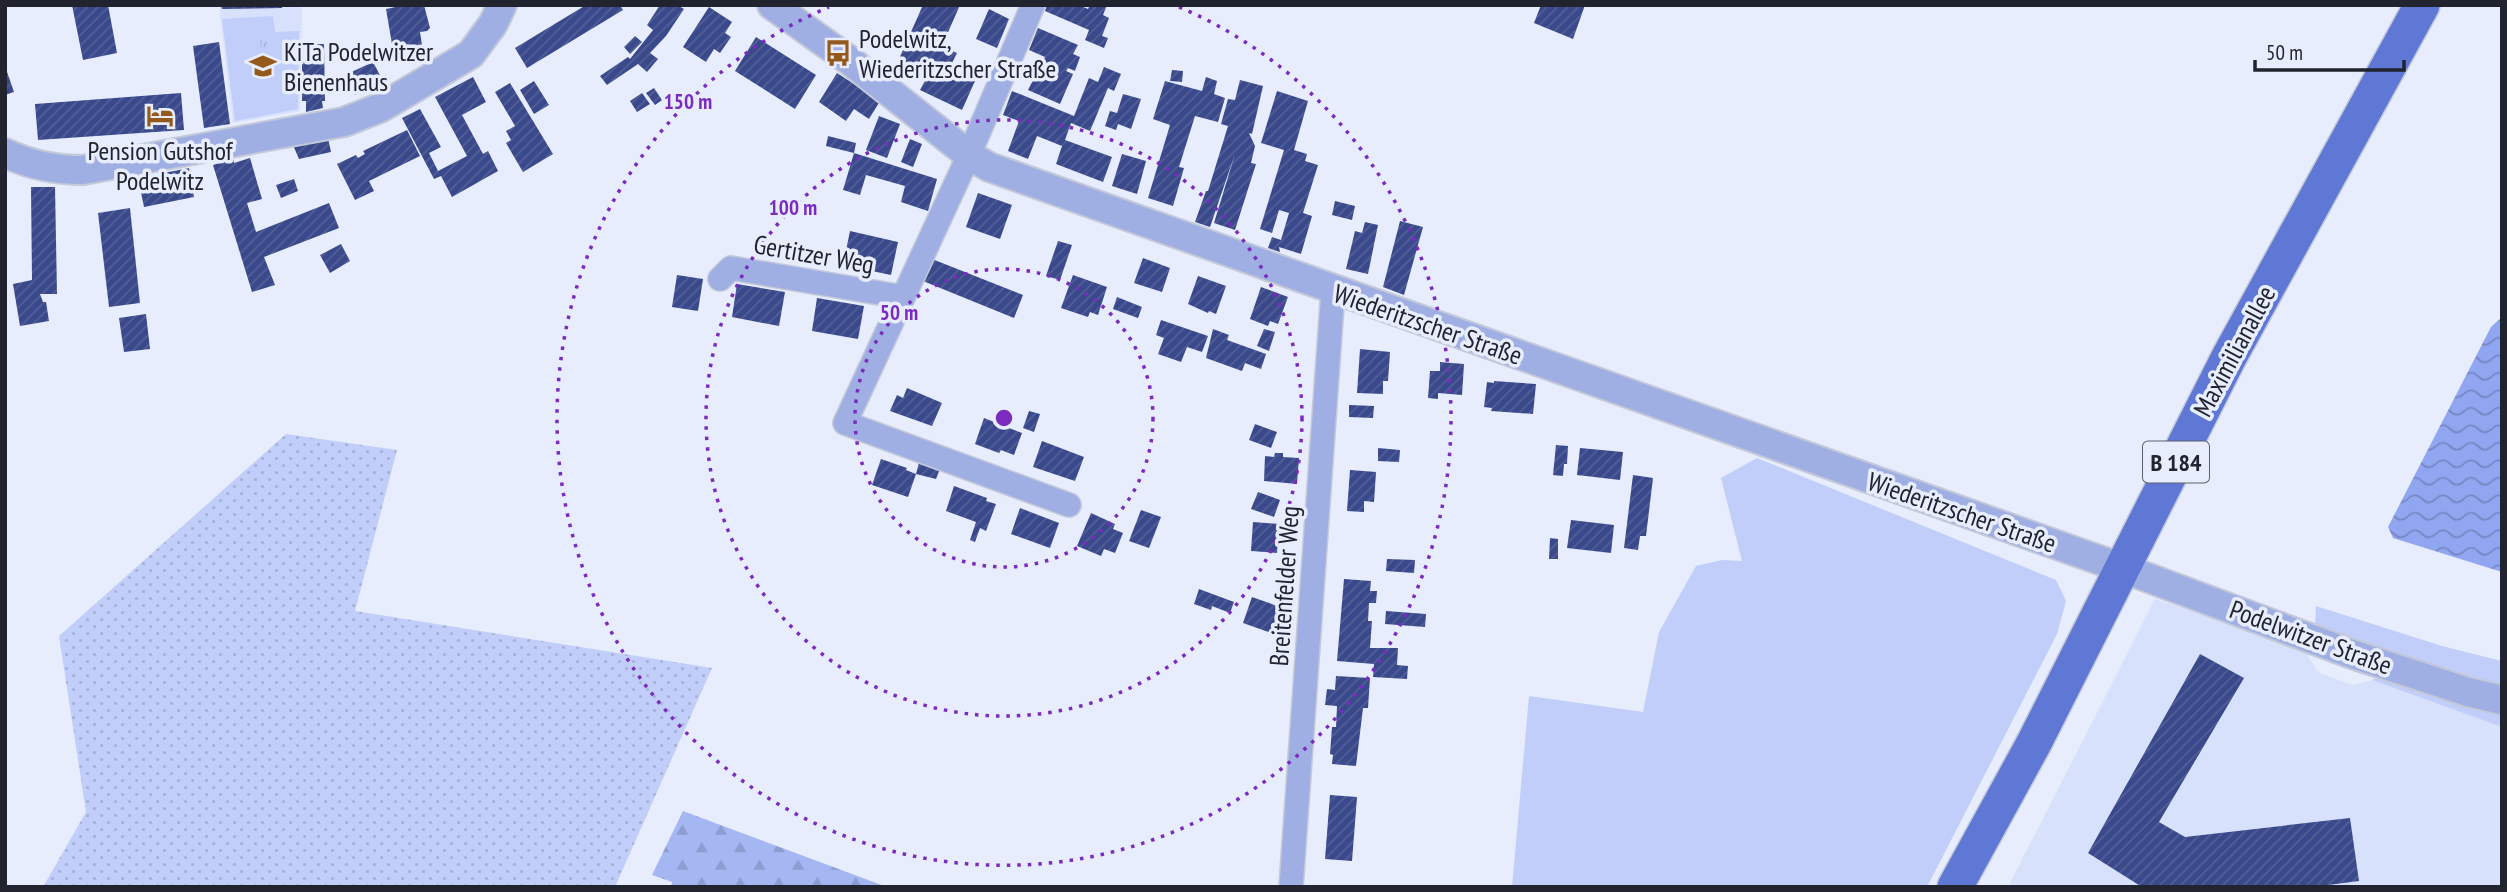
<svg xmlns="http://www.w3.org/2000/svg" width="2507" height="892" viewBox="0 0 2507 892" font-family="'PT Sans Narrow',sans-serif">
<defs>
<pattern id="forest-firs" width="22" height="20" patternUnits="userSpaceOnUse" patternTransform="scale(1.75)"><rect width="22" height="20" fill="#a4b7f3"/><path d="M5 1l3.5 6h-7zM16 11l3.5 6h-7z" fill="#8d9dd1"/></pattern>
<pattern id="park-tufts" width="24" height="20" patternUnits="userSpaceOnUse" patternTransform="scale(1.75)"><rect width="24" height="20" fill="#c0cef9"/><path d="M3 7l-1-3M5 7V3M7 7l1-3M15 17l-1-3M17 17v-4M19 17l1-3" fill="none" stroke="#a5b1d6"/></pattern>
<pattern id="garden-dots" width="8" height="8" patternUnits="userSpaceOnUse" patternTransform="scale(1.75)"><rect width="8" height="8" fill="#c0cef9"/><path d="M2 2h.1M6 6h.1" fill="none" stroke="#a5b1d6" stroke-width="1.8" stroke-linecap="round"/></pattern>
<pattern id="water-waves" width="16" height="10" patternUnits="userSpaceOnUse" patternTransform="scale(1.75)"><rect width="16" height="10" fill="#90a6f0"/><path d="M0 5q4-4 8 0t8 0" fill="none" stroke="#7587c3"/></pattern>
<pattern id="building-hatch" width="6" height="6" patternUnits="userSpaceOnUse" patternTransform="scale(1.75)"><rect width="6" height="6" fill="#39498b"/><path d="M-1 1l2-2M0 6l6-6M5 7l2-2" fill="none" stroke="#536096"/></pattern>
</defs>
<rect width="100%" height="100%" fill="#e7edfd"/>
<path fill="#d8e1fc" d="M219 5H302L300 111 233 123Z
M2155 599 2303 648 2318 672 2333 678 2352 685 2372 680 2502 727V887H2008Z"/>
<path fill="#c0cef9" d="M273 16 275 32 299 31 298 109 235 121 222 19Z
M1757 458 2056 580 2066 601 2057 634 1927 887H1512L1529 696 1643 712 1659 632 1696 566 1722 560 1742 561 1721 478Z
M2316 606 2442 646 2502 661V687L2473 681 2315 627Z
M2384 675 2502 713V727L2372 680Z"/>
<path fill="url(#forest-firs)" d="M683 811 887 887H671L672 882 652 875Z"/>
<path fill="url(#park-tufts)" d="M275 32 277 61 262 62 260 34Z"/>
<path fill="url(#garden-dots)" d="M286 434 397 450 355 611 712 668 615 887H43L86 812 59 636Z"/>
<path fill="url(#water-waves)" d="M2502 317V572L2393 538 2388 527 2491 327Z"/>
<path fill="url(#building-hatch)" d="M72 5H108L117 53 83 60Z
M221 5H282V8L222 9Z
M405 5H424L430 28 427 31 420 32 422 45 393 50 386 9Z
M586 5H620L623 10 527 68 515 48Z
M660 5H677L684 9 666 36 650 53 658 59 647 72 638 64 607 85 600 76 628 57 630 59 653 30 647 25Z
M923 5H960L942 46 957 53 949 69 975 81 962 110 920 90 927 77 937 82 944 66 934 61 927 75 898 61Z
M1047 5H1079L1088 9 1090 5H1107L1103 15 1109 18 1102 36 1108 38 1104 48 1085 40 1089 30 1045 11Z
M1541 5H1585L1573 39 1534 23Z
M709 7 732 22 725 33 731 37 720 53 714 49 706 62 683 47Z
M989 9 1009 19 997 48 976 39Z
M1038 28 1078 45 1073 54 1080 57 1075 71 1068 68 1066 71 1073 74 1060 104 1028 90 1045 57 1029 50Z
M635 36 642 42 630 54 624 47Z
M756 37 816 75 795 109 735 71Z
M219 42 230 124 204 128 193 46Z
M302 44H324L325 101H322L323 108 306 112V101H302Z
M373 62 383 81 355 95 345 75Z
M5 66 14 92 5 95Z
M1104 67 1121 74 1114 91 1108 88 1090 131 1071 123 1065 140 1112 157 1103 182 1056 164 1062 146 1037 136 1028 159 1008 151 1019 121 1003 115 1012 91 1074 116 1089 78 1098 82Z
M1172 70 1183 71 1182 82 1170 81Z
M837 73 880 101 869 119 854 109 846 121 819 102Z
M473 77 486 102 462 115 483 154 488 151 498 171 452 197 441 176 434 179 402 118 420 109 441 147 429 153 438 171 467 156 435 97Z
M1206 77 1217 81 1214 94 1225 98 1218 122 1195 116 1179 167 1184 168 1173 206 1148 198 1170 125 1153 119 1165 81 1202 91Z
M1240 80 1263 86 1252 134 1249 133 1255 146 1251 163 1256 164 1235 230 1214 223 1235 154 1210 227 1195 222 1206 191H1208L1228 126 1221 124 1228 99 1235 100Z
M534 81 549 105 534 114 520 90Z
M510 83 553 154 523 172 506 143 511 140 506 131 515 126 495 92Z
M654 88 662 100 655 105 646 93Z
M1277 91 1308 101 1294 150 1307 154 1305 161 1318 165 1303 213 1312 216 1301 254 1279 247 1280 252 1268 248 1272 237 1281 240 1289 213 1279 210 1272 233 1260 229 1284 150 1261 143Z
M181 93 184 130 38 140 35 104Z
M642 93 650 104 637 112 630 101Z
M1123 94 1141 99 1131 129 1118 124 1116 130 1105 126 1110 111 1117 113Z
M879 116 900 124 887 158 866 150Z
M407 130 420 156 369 181 374 191 355 200 337 164 356 155 358 158 365 154 363 151Z
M828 136 856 143 854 153 937 179 928 211 901 202 905 186 866 175 860 195 843 190 854 153 826 146Z
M328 138 331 152 299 159 293 145Z
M910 139 922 144 913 167 901 162Z
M1122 154 1146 161 1137 194 1112 186Z
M250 158 262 199 247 203 256 232 329 203 339 228 264 257 275 285 252 292 213 165 233 159 234 163Z
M189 168 194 197 144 207 138 178Z
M294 179 298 191 281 198 276 185Z
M31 187H55L57 294H40L43 302H46L49 321 20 326 13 284 32 280Z
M978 193 1012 205 1000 239 966 227Z
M1335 201 1355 206 1352 220 1332 215Z
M130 208 140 303 109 307 98 213Z
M1400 221 1423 227 1404 295 1383 287Z
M1365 222 1378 225 1368 274 1346 269 1355 231 1362 233Z
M850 231 898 242 891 275 843 265Z
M1058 241 1072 245 1060 280 1046 276Z
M341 244 350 261 330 273 320 255Z
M1143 258 1170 268 1162 292 1134 283Z
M932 259 1023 295 1014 318 923 281Z
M677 275 703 279 698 311 672 307Z
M1073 275 1107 287 1098 315 1090 312 1088 317 1061 308Z
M1198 276 1226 286 1216 314 1209 311 1208 313 1188 304Z
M737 284 785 292 779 326 732 317Z
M1261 287 1288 297 1278 324 1270 321 1268 326 1250 319Z
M1117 297 1142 307 1138 318 1113 309Z
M817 298 864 306 858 339 812 331Z
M146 314 150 349 124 352 119 318Z
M1161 320 1208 336 1202 352 1187 347 1181 362 1158 354 1164 338 1156 335Z
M1213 329 1229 335 1227 340 1266 354 1261 369 1245 363 1242 371 1206 358Z
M1264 329 1275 332 1269 351 1257 346Z
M1360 349 1390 352 1388 381H1383V394L1357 393Z
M1440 362 1464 364 1462 395 1438 393V399L1428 398 1430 371H1440Z
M1494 381 1536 384 1533 414 1491 411 1492 408 1484 407 1487 382 1494 383Z
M907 388 942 403 932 426 890 411 897 395 903 398Z
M1349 405 1374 406 1373 418 1349 417Z
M1029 411 1040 414 1034 432 1023 428Z
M984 418 1022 433 1014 455 1001 450 999 453 975 444Z
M1255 424 1277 432 1271 448 1249 440Z
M1042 441 1084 457 1075 481 1033 467Z
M1556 445 1568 446 1567 464H1564L1563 476 1553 475Z
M1378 448 1400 450 1399 462 1378 461Z
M1580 448 1623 452 1620 480 1577 475Z
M1275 453H1283V457L1299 458 1297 484 1264 481 1265 456 1274 457Z
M881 459 907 468 906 470 916 474 920 459 941 466 936 479 916 474 908 497 872 485Z
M1350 470 1376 472 1374 502 1364 501V512L1347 511Z
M1633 475 1653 478 1646 536H1640L1638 550 1624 548Z
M954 486 987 498 986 501 996 504 986 531 980 528 975 542 970 540 976 522 946 511Z
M1258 492 1280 500 1274 517 1251 509Z
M1020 508 1059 523 1050 548 1011 534Z
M1141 510 1161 517 1149 548 1129 541Z
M1091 513 1115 524 1113 529 1123 533 1115 553 1104 549 1101 556 1077 546Z
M1571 520 1614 525 1611 553 1567 548Z
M1253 522 1279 524 1277 553 1251 551Z
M1550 538 1558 539V559H1549Z
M1387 559 1415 560 1414 573 1386 571Z
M1344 579 1371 581 1370 591H1377L1376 603H1369L1368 621H1372L1370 648H1398L1397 665 1408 666 1407 679 1373 677 1374 664 1337 661Z
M1199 589 1234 602 1230 613 1212 606 1211 610 1194 604Z
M1252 597 1283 608 1274 634 1243 623Z
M1386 611 1426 614 1425 627 1385 624Z
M2200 654 2244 678 2159 822 2185 837 2350 818 2359 881 2313 887H2142L2088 853Z
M1336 676 1370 678 1368 708H1363L1356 766 1332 764 1333 755 1330 754 1332 727H1336L1337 706 1325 705 1327 689 1335 690Z
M1330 795 1357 797 1352 861 1325 859Z"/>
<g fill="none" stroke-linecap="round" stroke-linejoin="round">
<defs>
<path id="minor" d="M1033 5 969 155 845 423 1069 505
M720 279 731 268 903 297
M1291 887 1333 290"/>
<path id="tertiary" d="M772 5 849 60 969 155 989 167 2122 568 2352 654 2468 692 2502 700
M5 153C30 165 55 170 83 170L344 122 382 107 471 54 493 24 502 5"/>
<path id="primary" d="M1955 887 2034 743 2229 357 2422 5"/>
</defs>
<use href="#minor" stroke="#c3c9d8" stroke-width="26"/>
<use href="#tertiary" stroke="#c3c9d8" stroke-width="32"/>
<use href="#primary" stroke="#c3c9d8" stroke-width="38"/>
<use href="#minor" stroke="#9fafe3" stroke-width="23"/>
<use href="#tertiary" stroke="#9fafe3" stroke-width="28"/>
<use href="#primary" stroke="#5f77d5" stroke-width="35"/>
</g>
<g fill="none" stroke="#7b2cbf" stroke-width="3.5" stroke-dasharray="3.5 7">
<circle cx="1004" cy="418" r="149"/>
<circle cx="1004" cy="418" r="298"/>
<path d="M1179 7A447 447 0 1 1 829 7"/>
</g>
<defs>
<symbol id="bus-bare" viewBox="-9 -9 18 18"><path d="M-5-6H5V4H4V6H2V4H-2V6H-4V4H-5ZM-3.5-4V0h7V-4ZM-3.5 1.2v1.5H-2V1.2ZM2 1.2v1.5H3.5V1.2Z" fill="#96591c" stroke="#e7edfd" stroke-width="2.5" paint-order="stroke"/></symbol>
<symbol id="school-bare" viewBox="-9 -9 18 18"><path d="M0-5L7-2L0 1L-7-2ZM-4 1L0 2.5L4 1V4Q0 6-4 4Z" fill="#96591c" stroke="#e7edfd" stroke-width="2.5" paint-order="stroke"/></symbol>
<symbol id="hotel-bare" viewBox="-9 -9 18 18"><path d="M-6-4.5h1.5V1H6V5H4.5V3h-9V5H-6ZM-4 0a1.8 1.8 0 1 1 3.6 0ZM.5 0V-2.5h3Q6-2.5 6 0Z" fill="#96591c" stroke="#e7edfd" stroke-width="2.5" paint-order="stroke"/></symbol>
</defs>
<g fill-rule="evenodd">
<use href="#bus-bare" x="819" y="34" width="38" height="38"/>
<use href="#school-bare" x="244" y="47" width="38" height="38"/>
<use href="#hotel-bare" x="141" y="97" width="38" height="38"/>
</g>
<g text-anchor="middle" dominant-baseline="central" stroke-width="7" stroke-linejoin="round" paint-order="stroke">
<rect fill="#e7edfd" stroke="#5c606c" stroke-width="2" x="2143" y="441.5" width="66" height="41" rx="5"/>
<g font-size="24" font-weight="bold" fill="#21242e">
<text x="2176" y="462">B 184</text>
</g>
<g font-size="26" fill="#21242e" stroke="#e7edfd" text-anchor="start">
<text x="859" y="38">Podelwitz,<tspan x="859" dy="30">Wiederitzscher Straße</tspan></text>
<text x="284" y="51">KiTa Podelwitzer<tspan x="284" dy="30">Bienenhaus</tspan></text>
<text x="160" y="150" text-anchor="middle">Pension Gutshof<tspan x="160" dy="30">Podelwitz</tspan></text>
</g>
<g font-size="26" fill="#21242e" stroke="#e7edfd">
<text transform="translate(814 254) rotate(10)">Gertitzer Weg</text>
<text transform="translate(1428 324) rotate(19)">Wiederitzscher Straße</text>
<text transform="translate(2234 351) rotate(-62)">Maximilianallee</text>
<text transform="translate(1962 512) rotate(19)">Wiederitzscher Straße</text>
<text transform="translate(1284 586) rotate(-86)">Breitenfelder Weg</text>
<text transform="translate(2311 637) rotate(20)">Podelwitzer Straße</text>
</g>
</g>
<circle cx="1004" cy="418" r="10" fill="#7b2cbf" stroke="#e7edfd" stroke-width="3.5"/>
<g font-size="21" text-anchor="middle" font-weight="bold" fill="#7b2cbf" stroke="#e7edfd" stroke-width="7" stroke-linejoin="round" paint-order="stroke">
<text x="688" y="109">150 m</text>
<text x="793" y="215">100 m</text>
<text x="899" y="320">50 m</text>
</g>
<rect width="2507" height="892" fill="none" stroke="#21242e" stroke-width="14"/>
<path d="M2255 60v10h149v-10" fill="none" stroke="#21242e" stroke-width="3.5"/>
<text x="2266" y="60" font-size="21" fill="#21242e" stroke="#e7edfd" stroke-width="5" paint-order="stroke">50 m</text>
</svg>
